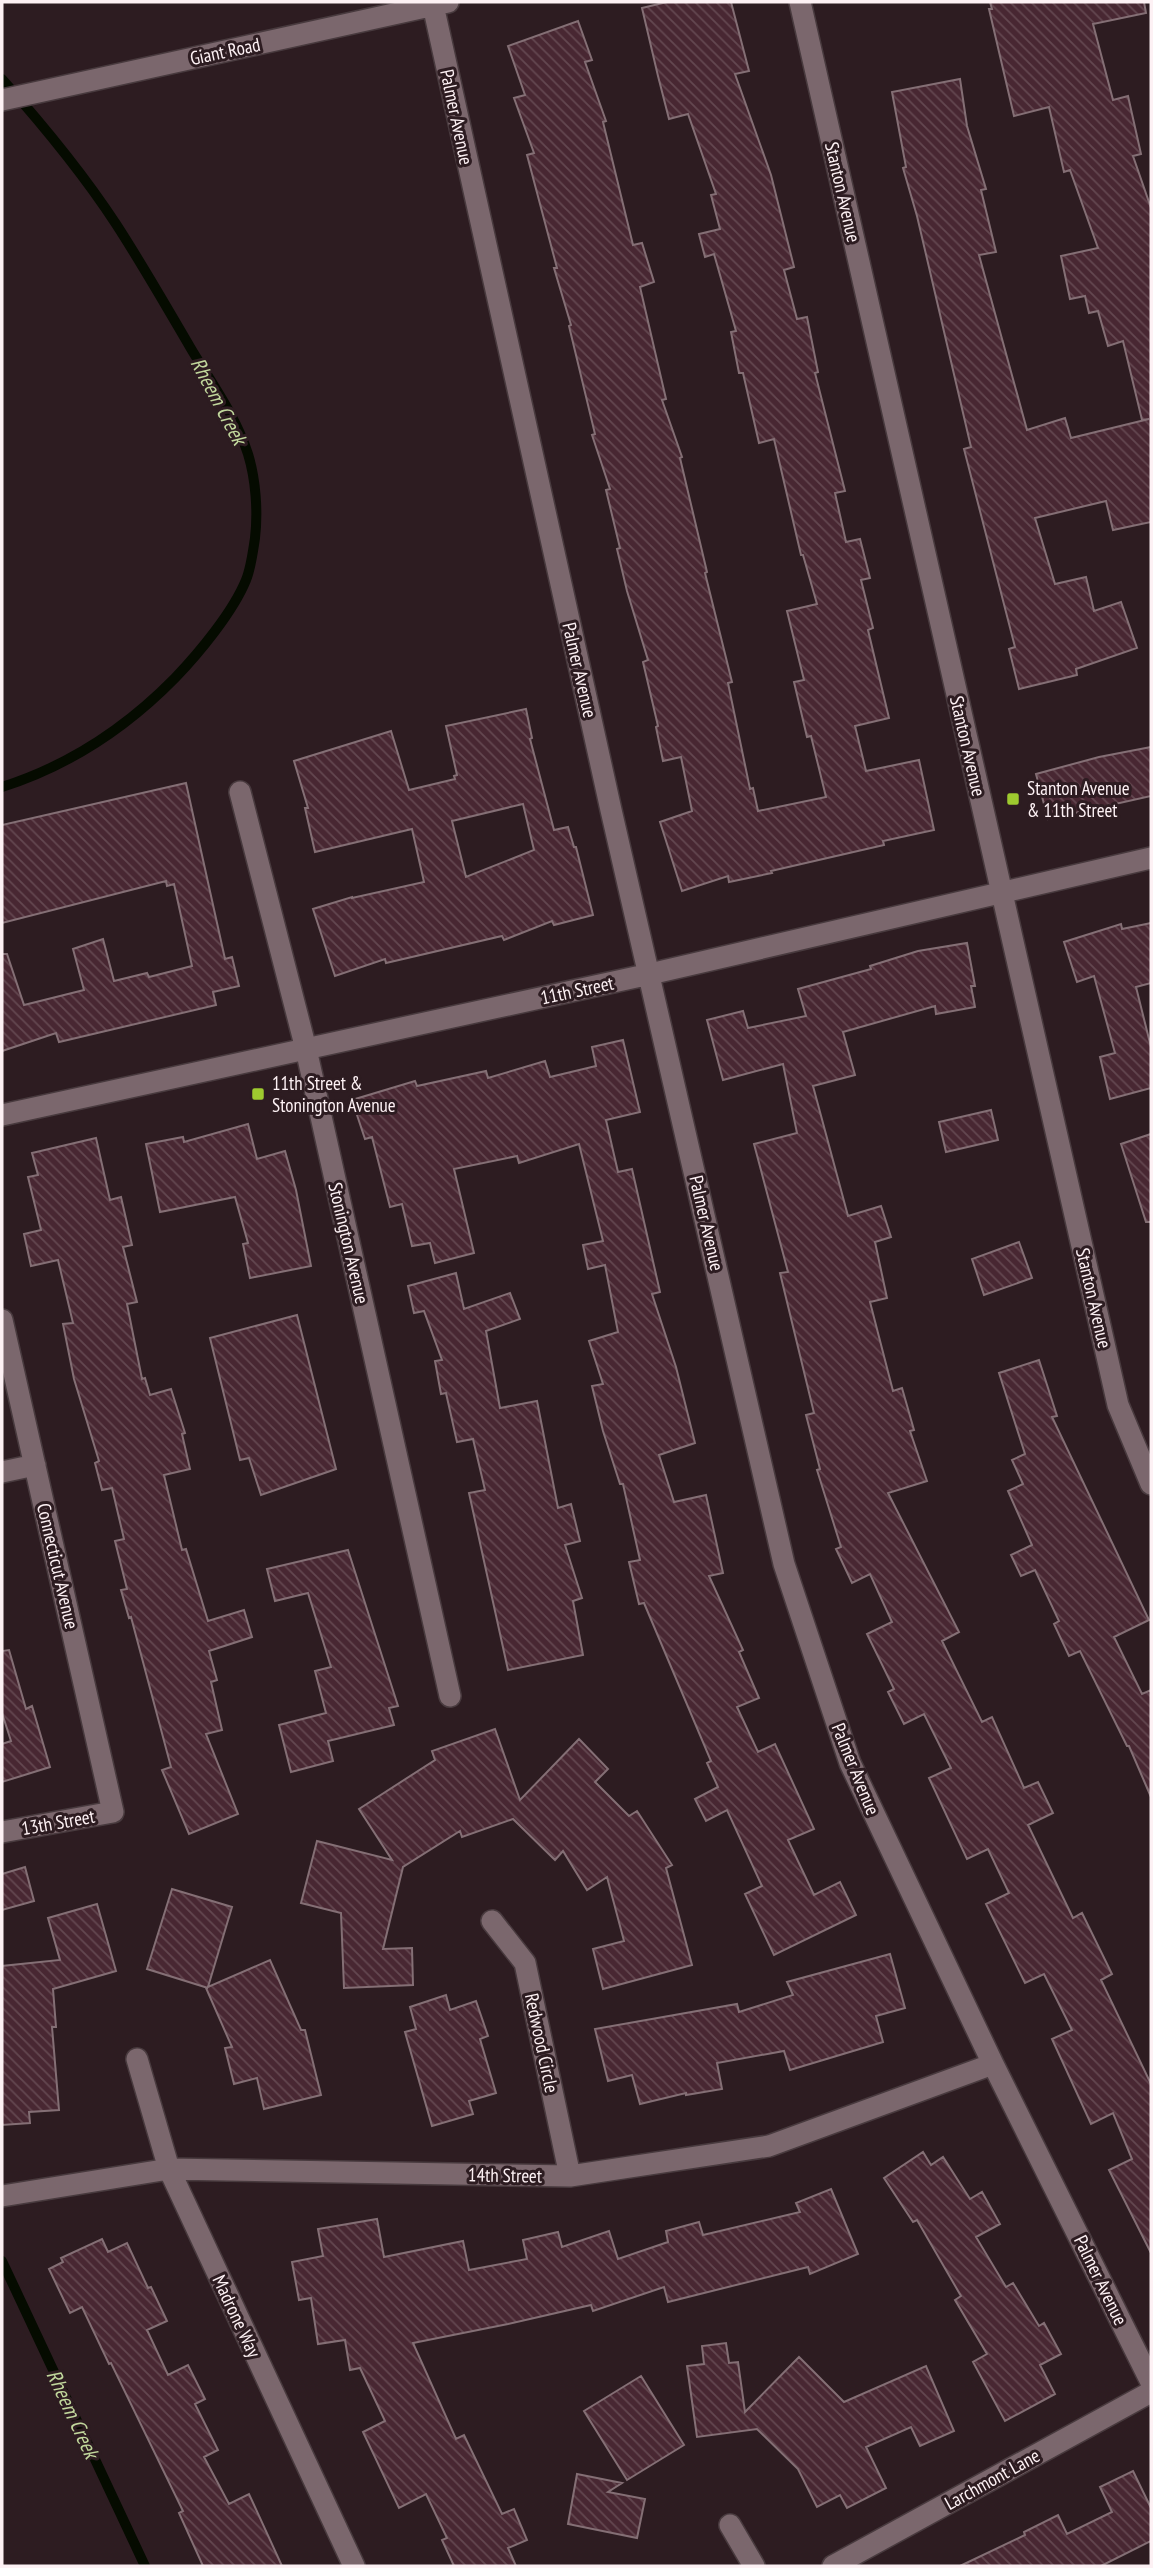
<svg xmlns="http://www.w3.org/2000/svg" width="1153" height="2568" viewBox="0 0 1153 2568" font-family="'PT Sans Narrow',sans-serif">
<defs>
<pattern id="building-back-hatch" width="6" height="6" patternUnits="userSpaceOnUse" patternTransform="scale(1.75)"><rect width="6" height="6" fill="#482732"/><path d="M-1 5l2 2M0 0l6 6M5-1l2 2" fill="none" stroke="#634750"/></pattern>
</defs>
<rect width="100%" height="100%" fill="#2d1c21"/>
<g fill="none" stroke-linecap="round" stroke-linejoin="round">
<path stroke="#050b00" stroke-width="10" d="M2 79C43 125 82 172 116 224 142 264 166 306 190 347 210 381 236 416 248 454 256 480 258 512 255 538 253 551 251 568 246 580 233 612 199 653 175 678 126 728 68 766 2 787
M2 2261 145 2566"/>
</g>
<path fill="url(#building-back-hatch)" stroke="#846f75" stroke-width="2" fill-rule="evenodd" d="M667 2H731L749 71 735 74 771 175 794 267 784 270 797 319 807 317 818 372 815 373 845 491 835 493 846 542 860 539 870 578 861 580 873 628 868 630 889 718 855 726 866 771 919 760 934 830 883 841 884 845 771 871 772 873 729 882 728 876 682 891 660 822 692 811 681 757 663 761 656 727 658 726 643 662 648 660 627 591 617 549 620 548 606 490 610 489 592 435 595 434 569 326 571 325 554 268H557L527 155 534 153 514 98 525 95 508 46 578 21 592 60 585 62 606 121 603 122 633 245 642 243 654 282 640 287 666 399 662 400 682 457 680 458 707 572 705 573 732 682 728 683 750 789 753 788 758 811 826 797 811 736 807 737 794 682 804 680 787 611 817 604 803 555H801L774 439 759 443 743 373H739L731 332 736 331 714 254 705 257 699 234 720 229 711 195 716 194 688 114 669 119 658 76 642 8Z
M990 2H1144L1146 13 1093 24 1113 100 1128 96 1141 154 1133 156 1151 208V522L1113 530 1106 501 1035 518 1055 584 1086 577 1094 611 1121 602 1137 648 1076 669 1077 675 1019 689 1009 649 1015 647 964 449 971 447 917 216 903 168 906 167 892 92 960 79 967 126 986 189 981 190 996 252 979 255 1027 430 1065 418 1071 438 1149 419 1142 420 1123 341 1108 346 1098 311 1089 313 1085 296 1070 299 1061 256 1098 248 1070 170 1064 172 1049 107 1014 116 989 9H992Z
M526 709 532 738 530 739 554 830 568 827 574 847H576L593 915 554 925 552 921 504 940 502 936 386 963 385 959 335 976 313 909 352 897V898L424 882 412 829 315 852 305 808H308L294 761 391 731 409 790 455 779 454 776 457 775 446 726ZM523 804 534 850 466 877 452 821Z
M1151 747V796L1048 819 1036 774 1099 757Z
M186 783 225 959 232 957 239 986 213 992 216 1005 59 1042 56 1033 2 1051V954H7L24 1005 84 990 73 949 103 939 114 981 147 973 149 977 192 966 174 884 167 886 166 881 2 923V825Z
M1151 923V983L1136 987 1151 1047V1088L1110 1099 1100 1057 1115 1053 1094 976 1077 982 1064 942 1121 924 1122 929Z
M967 943 975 986H971L975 1007 936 1014 935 1006 843 1032 855 1075 813 1086 848 1216 881 1206 891 1237 875 1242 887 1298 870 1302 893 1391 902 1388 914 1430 910 1431 927 1481 888 1493 959 1632 942 1641 982 1722 992 1717 1024 1788 1038 1782 1053 1813 1028 1825 1073 1918 1082 1913 1112 1974 1101 1980 1151 2084V2253L1109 2170 1132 2159 1113 2113 1091 2124 1052 2039 1072 2030 1044 1974 1025 1983 986 1904 1009 1893 988 1849 967 1859 929 1778 951 1768 924 1714 904 1724 888 1692 894 1689 867 1634 892 1622 870 1574 852 1583 836 1549 841 1547 817 1470 820 1469 806 1415 814 1413 780 1273 788 1272 754 1144 797 1133 783 1064 723 1080 707 1020 743 1011 748 1028 806 1016 798 989 871 969 870 966 918 951Z
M623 1040 640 1112 606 1120 618 1172 632 1169 660 1292 652 1294 676 1367 695 1443 659 1455 674 1502 706 1495 723 1573 709 1576 743 1650 739 1652 759 1698 737 1707 758 1752 775 1744 814 1829 788 1840 814 1895 840 1882 856 1915 774 1955 745 1894 762 1886 727 1810 706 1821 695 1799 718 1787 707 1763 711 1761 644 1603 639 1604 629 1562 640 1560 623 1484H620L603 1431 592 1386 603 1384 589 1341 618 1332 605 1265 588 1269 583 1245 603 1241 579 1144 519 1163 517 1156 454 1169 474 1253 435 1263 430 1243 412 1246 402 1204 390 1207 372 1137 365 1139 352 1100 415 1081 417 1086 486 1071 488 1078 545 1061 550 1077 596 1066 592 1047Z
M991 1110 998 1140 946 1152 939 1122Z
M248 1124 257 1159 285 1151 296 1190 311 1266 250 1278 243 1244 248 1243 235 1197 160 1212 146 1144 183 1137 184 1142Z
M1151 1134V1222H1146L1121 1144Z
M96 1138 110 1200 121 1197 132 1245 123 1247 137 1302 127 1304 142 1379 145 1378 150 1395 171 1389 185 1433 182 1434 190 1469 164 1475 182 1550 186 1549 208 1621 244 1610 252 1637 209 1651 217 1680 211 1682 222 1730 206 1734 238 1814 189 1834 162 1770 171 1767 131 1617 129 1618 121 1590 127 1589 115 1541 124 1539 112 1488 102 1490 95 1463 99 1461 74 1379 63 1324 73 1323 58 1260 31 1266 24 1234 41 1230 28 1177 38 1175 32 1153Z
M1019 1242 1032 1278 984 1295 972 1259Z
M456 1273 464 1309 510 1293 520 1319 486 1331 500 1408 537 1401 558 1508 571 1504 580 1541 565 1545 582 1598 573 1601 583 1655 508 1670 469 1493 485 1490 473 1439 457 1442 446 1393 441 1394 435 1361 442 1360 424 1311 414 1313 408 1286Z
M297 1315 336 1469 261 1495 249 1458 240 1460 210 1338Z
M1039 1360 1057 1416 1052 1417 1149 1620 1114 1637 1142 1694 1151 1690V1797L1129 1746H1127L1080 1651 1069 1656 1054 1624 1059 1621 1035 1570 1021 1576 1011 1555 1032 1545 1008 1491 1023 1484 1012 1460 1025 1454 999 1373Z
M348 1550 398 1706 389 1708 394 1725 328 1741 333 1761 291 1772 279 1725 326 1713 315 1671 331 1667 308 1593 275 1601 267 1569Z
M9 1650 26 1709 32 1706 50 1767 2 1782V1744L11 1741 2 1713V1651Z
M495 1729 520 1800 579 1739 608 1769 595 1782 629 1816 637 1811 672 1865 666 1868 692 1965 603 1989 593 1949 624 1941 607 1877 587 1890 563 1851 555 1860 513 1819 462 1837 460 1831 403 1867 383 1949 412 1948 413 1985 344 1988 341 1913 301 1903 317 1841 392 1860 359 1809 435 1760 432 1751Z
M25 1867 34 1901 2 1910V1874Z
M172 1889 232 1907 208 1987 270 1960 301 2030H305L321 2095 264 2109 257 2078 234 2084 225 2048 232 2047 206 1988H208L147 1969Z
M97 1904 116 1971 53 1989 56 2027H52L59 2110 29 2112 30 2123 2 2125V1966L60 1960 48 1918Z
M890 1954 905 2008 876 2016 883 2042 790 2070 784 2051 717 2063 722 2089 686 2095V2093L640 2104 632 2075 608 2081 595 2029 737 2004 739 2012 793 1995 787 1982Z
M446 1995 450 2010 476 2001 488 2036 480 2039 496 2093 469 2101 473 2114 432 2126 405 2032 416 2029 410 2007Z
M923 2152 931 2165 943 2157 970 2199 982 2192 1000 2224 976 2237 1006 2287 1013 2283 1039 2326 1044 2323 1061 2354 1040 2365 1055 2394 1005 2421 973 2362 987 2354 955 2300 961 2296 917 2220 913 2222 884 2178Z
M831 2189 858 2254 810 2274 808 2267 668 2302 664 2287 593 2311 591 2305 508 2324 413 2343 456 2439 464 2435 502 2514 514 2509 527 2540 508 2548 516 2566H454L442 2540 447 2538 426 2494 399 2508 363 2432 385 2421 360 2368 350 2370 345 2340 318 2344 311 2298 299 2300 292 2262 323 2256 318 2229 377 2219 384 2257 463 2241 469 2270 527 2259 523 2240 558 2232 562 2247 609 2231 618 2259 668 2242 666 2231 699 2222 703 2235 800 2212 796 2203Z
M102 2239 108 2252 127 2243 148 2288 151 2287 167 2321 147 2330 168 2375 188 2365 205 2399 195 2404 218 2450 204 2457 229 2504 249 2494 282 2566H203L179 2513 183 2511 111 2363 109 2364 82 2307 70 2313 49 2269 63 2262 61 2258Z
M726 2343 729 2363 738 2362 745 2412 799 2357 844 2402 926 2366 954 2431 920 2446 911 2427 866 2447 886 2488 847 2508 840 2495 817 2507 798 2469 757 2429 697 2437 687 2366 704 2364 702 2346Z
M641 2376 684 2445 627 2480 584 2411Z
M1133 2471 1151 2508V2541L1101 2566H960L1025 2535 1024 2532 1058 2515 1067 2534 1112 2512 1100 2487Z
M577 2474 622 2483 608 2492 645 2499 637 2538 568 2524Z"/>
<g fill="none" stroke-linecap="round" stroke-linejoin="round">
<defs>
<path id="minor" d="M800 2 1118 1405 1151 1484
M433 5 611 810 784 1564 850 1763 993 2064 1151 2382
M2 100 448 2
M240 792 306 1049 450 1696
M2 1115 650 974 1151 858
M2 1320 113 1812 2 1832
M2 1472 35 1465
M492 1921 525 1963 570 2176
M137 2059 169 2169 354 2566
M2 2196 169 2169 570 2176 769 2146 993 2064
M730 2525 754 2566
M833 2566 1151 2392"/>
</defs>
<use href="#minor" stroke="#483a3e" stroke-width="24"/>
<use href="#minor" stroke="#7b676d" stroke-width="21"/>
</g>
<g fill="#9eca2f" stroke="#2d1c21" stroke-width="2.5">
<rect x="1006" y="792" width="14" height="14" rx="3.5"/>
<rect x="251" y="1087" width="14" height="14" rx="3.5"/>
</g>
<g text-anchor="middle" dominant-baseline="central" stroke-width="6" stroke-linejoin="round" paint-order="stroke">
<g font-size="19" fill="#fdf1f4" stroke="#2d1c21">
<text transform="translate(225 51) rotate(-12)">Giant Road</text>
<text transform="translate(457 117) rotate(78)">Palmer Avenue</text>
<text transform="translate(843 192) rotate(77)">Stanton Avenue</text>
<text transform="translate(580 670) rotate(77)">Palmer Avenue</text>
<text transform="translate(968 746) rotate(77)">Stanton Avenue</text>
<text transform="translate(577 990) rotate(-12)">11th Street</text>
<text transform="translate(707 1223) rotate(77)">Palmer Avenue</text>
<text transform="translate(349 1243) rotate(77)">Stonington Avenue</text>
<text transform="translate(1094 1298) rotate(77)">Stanton Avenue</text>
<text transform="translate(58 1566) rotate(77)">Connecticut Avenue</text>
<text transform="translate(856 1769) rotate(68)">Palmer Avenue</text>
<text transform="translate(58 1822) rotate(-10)">13th Street</text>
<text transform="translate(542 2043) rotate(78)">Redwood Circle</text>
<text transform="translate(505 2175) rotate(1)">14th Street</text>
<text transform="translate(1101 2280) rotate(64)">Palmer Avenue</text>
<text transform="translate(237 2316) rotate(65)">Madrone Way</text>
<text transform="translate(992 2479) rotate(-29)">Larchmont Lane</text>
</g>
<g font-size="19" fill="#fdf1f4" stroke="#2d1c21" text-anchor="start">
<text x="1027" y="788">Stanton Avenue<tspan x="1027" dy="22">&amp; 11th Street</tspan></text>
<text x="272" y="1083">11th Street &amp;<tspan x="272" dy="22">Stonington Avenue</tspan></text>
</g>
<g font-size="21" font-style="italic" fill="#c1d79c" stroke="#2d1c21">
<text transform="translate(219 401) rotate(62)">Rheem Creek</text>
<text transform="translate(73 2414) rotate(65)">Rheem Creek</text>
</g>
</g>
<rect width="1153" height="2568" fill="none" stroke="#fdf1f4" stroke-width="7"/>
</svg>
